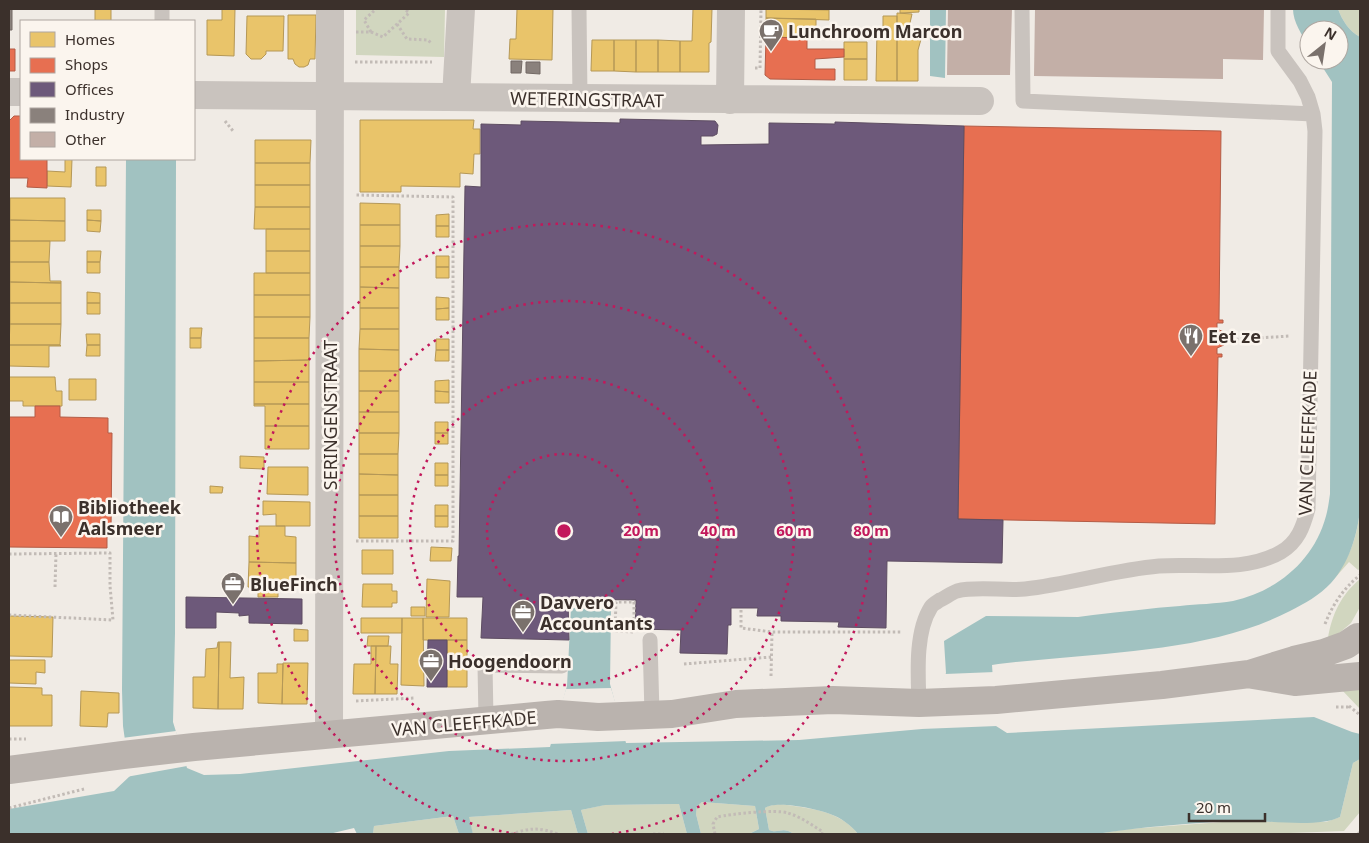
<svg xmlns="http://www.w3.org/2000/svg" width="1369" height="843" viewBox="0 0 1369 843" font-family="'Noto Sans',sans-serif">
<rect width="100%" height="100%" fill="#f0ebe5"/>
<path fill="#d1d6bf" d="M356 9H445L444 57 356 55Z
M1338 9H1360V37C1349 31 1342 20 1338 9Z
M1360 510V569L1358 570 1349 562 1334 579C1350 556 1357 538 1360 510Z
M1360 579V607L1351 623 1331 640 1328 638C1332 614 1341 595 1360 579Z
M1360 686V709L1341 689Z
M1360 759V812L1344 831 1262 834H1096L1128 829 1236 821 1326 822 1340 817 1353 763Z
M702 802 755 806 759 829 749 834H701L696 814 697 805Z
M679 804 687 834H588L581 810 604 805Z
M780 804C807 808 840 810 858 834H794C782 826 779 834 769 830L765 808 768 806Z
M571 810 578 834H473L468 817Z
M453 816 459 834H373L374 826Z"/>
<path fill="#a1c2c1" d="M930 9H946L945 78 930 76Z
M1293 9H1338C1342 20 1349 31 1360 37V510C1357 536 1349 563 1331 583 1320 595 1304 604 1290 611 1218 648 1129 651 1049 659 1030 661 1010 662 992 665L996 726 1007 733 1314 717 1352 732 1360 734V759L1353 763 1340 817C1316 829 1262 819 1234 821 1188 823 1142 827 1096 834H858C852 826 840 817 830 814 817 809 776 800 765 808L769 830C779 834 782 826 794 834H749L759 829 755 806 702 802 697 806 696 814 701 834H687L679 804 605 805 581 810 588 834H578L571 810 469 817 473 834H459L453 816 374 826 373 834H357L354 828 329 834H9V809L114 791 130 776 123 726 122 690 126 159H176L175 633 173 722 187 768 204 775 240 774 449 751 550 747 567 686 571 608 611 609 610 684 626 743 799 740 922 729 946 673 944 641 986 616 1078 617 1093 615C1122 612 1151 608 1180 606 1197 604 1216 604 1233 601 1277 591 1314 561 1326 516 1328 509 1329 501 1330 494L1332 82 1318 60H1339V30H1309V46C1302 35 1293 22 1293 9Z"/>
<path fill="#f0ebe5" d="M995 672 997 726 921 729 945 674Z
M611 688 627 741 549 744 566 689Z
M176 731 187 766 126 777 127 775 122 738Z"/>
<path fill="#e9c46a" stroke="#b59857" d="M95 9H111V21H95Z
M222 9H235L234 56 207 55V20H222Z
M517 9H553L552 60 509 59 510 39H516Z
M693 9H712L711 42 709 43V72H680V41H692Z
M766 9 829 10V20L766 18Z
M900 9H919V12L900 13Z
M897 13 912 14 908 32H923L918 50V81H897Z
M288 15H316L315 59H310L308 65 304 67H299L295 64 293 59H288Z
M247 16H284L283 51H266V54L261 59H251L246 54Z
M883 16H897V81H876L877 31H883Z
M766 18 816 19V28H802V38L766 37Z
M592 40H614V71H591Z
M614 40H636V72L614 71Z
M636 40H658V72H636Z
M658 40 680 41V72H658Z
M844 42H867V59H844Z
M844 59H867V80H844Z
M360 120H474L473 129H480V154H474L473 174 460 173V187L401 186V192H360Z
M255 140H311L310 163H255Z
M65 159H72L71 187 47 186V171L65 172Z
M255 163H310V185H255Z
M96 167H106V186H96Z
M255 185H310V207H255Z
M10 198H65V221L10 220Z
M360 203 400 204V225H360Z
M255 207H310V229H254Z
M87 210H101V221L87 220Z
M449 214V226H436V215Z
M10 220 65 221V241H10Z
M87 220 101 221 100 232 87 231Z
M360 225H400V246H360Z
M436 226H449V237H436Z
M266 229H310V251H266Z
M10 241H50L49 262H10Z
M360 246H400L399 267H360Z
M87 251H101L100 262H87Z
M266 251H310V273H266Z
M436 256H449V267H436Z
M10 262H49L50 281H61V283L10 282Z
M87 262H100V273H87Z
M360 267H399V288L360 287Z
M436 267H449V278H436Z
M254 273H310V295H254Z
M10 282 61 283V303H10Z
M360 287 399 288V308H360Z
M87 292 100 293V303H87Z
M254 295H310V317H254Z
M436 297 449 298V308L436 309Z
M10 303H61V324H10Z
M87 303H100V314H87Z
M360 308H399V329H360Z
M449 308V320H436V309Z
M254 317H310L309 338H254Z
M10 324H61L60 345H9Z
M190 328H202L201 338H190Z
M360 329H399V350L359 349Z
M86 334H100V345H87Z
M190 338H201V348H190Z
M254 338H309V360L254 361Z
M436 339H449V350H436Z
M9 345H60L61 346H49V367L9 366Z
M87 345H100V356H86Z
M359 349 399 350V371H359Z
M436 350H449V361H435Z
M309 360V382H254V361Z
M359 371H399V391H359Z
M9 377H55L56 391H62V406H23V401H9Z
M69 379H96V400H69Z
M449 380V392L435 391V381Z
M254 382H309V404H254Z
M359 391H399V412H359Z
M435 391 449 392V403H435Z
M254 404H309V426H265V406H254Z
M359 412H399V433H359Z
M435 422H448V433H435Z
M265 426H309V449H265Z
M359 433H399L398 454H359Z
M435 433H448V444H435Z
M359 454H398V475L359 474Z
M240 456 264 457V469L240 468Z
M435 463H448V475H435Z
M268 467H308V495L267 494Z
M359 474 398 475V495H359Z
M435 475H448V486H435Z
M210 486 223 487 222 493H210Z
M359 495H398V516H359Z
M263 501 310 502V526H276V514L263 515Z
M435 505H448V516H435Z
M359 516H398V538H359Z
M435 516H448V527H435Z
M259 526H285V536L296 537V563L249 562V536L259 537Z
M431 547 452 548 451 561H430Z
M362 550H393V574H362Z
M249 562 296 563V588H278V597H258V588L248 587Z
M427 579 450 581 449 617H426Z
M363 584H392V591H397V603H392V607H362Z
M411 607H425V616H411Z
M9 616 53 617 52 657 9 656Z
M361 618H402V633H361Z
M402 618H423L424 686 401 685Z
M423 618H467V640H423Z
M294 629 308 630V641H294Z
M368 636H389L388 646H367Z
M447 640H467V687H447Z
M218 642H219L218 709 193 708V677H205L206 649 217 648Z
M219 642H231L230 678 244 677 243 709H218Z
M371 646H376L375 694H353L354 664H371Z
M376 646H391L390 664H398L397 694H375Z
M9 660H45V673L36 672V684L9 683Z
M283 663H308L307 704H282Z
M277 664H283L282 704 258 703V673H277Z
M9 687 42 688V695H52V726H9Z
M81 691 119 693V713H108L107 727 80 726Z"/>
<path fill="#e76f51" stroke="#b35c46" d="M766 37 807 38V49H844V57L815 59V69H835V80L770 79 765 75Z
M9 49H15V71H9Z
M14 116H21V159H47V188L27 187 28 178H9V121Z
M964 126 1221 131 1219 320H1223V323H1217V329L1224 332 1226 339 1224 345 1217 348V354H1222V357H1218L1215 524 958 519Z
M35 406H60V417L108 418V433H112L111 533H107V548L9 547V417H35Z"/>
<path fill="#6d597a" stroke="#5e4d62" d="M620 119 715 121 718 125 717 134 713 136H701V145L769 144V123L835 124V122L964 126 958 519 1003 520 1002 563 887 561 886 628 838 627 839 622 781 621V616H757L758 608H731V625H728L727 654 680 653 681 630 635 629 636 600 568 599 569 640 481 638 483 597H457L458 556H459L465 186 481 187V124L521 125V121L620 123Z
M186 597 302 599V624L249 623V615L239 616V613L216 612V628H186Z
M428 640H447V687H427Z"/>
<path fill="#8a817c" stroke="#726964" d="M9 9H12V30H9Z
M511 61H522L521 73H511Z
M526 62H540V74L526 73Z"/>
<path fill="#c3afa7" d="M948 9H1012L1010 75H947Z
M1035 9H1264L1263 60 1223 59V79L1034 76Z"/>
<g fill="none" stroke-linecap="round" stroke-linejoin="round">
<path stroke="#c2bbb6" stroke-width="3" stroke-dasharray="2.5 2.5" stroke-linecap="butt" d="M397 24 407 39 428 40 432 44
M356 32H371L383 37 409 13 405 9
M371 32 364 20 376 9
M355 62H432
M755 68H760L761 9
M225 121 233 131
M1226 340 1290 336
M356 541H453V197L356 195
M9 554 110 553V586L113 620 9 615
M55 587 56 553
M741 610V628L772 632H901
M1325 624C1333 604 1343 589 1360 575
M633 632 615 631 616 602H634V626
M684 664 771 657
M771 676 772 632
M356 701 415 698
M1349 706 1360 715
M1336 707H1350
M9 739H26
M9 808 84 789
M511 834C530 828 539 827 558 834
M653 834H664
M715 834 713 824 717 817C731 814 776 809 788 813 801 817 812 825 823 832L822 834
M1358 834 1360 832"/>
<path stroke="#c9c3be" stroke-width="15" d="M162 9V21
M579 9 580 99
M1022 9 1023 101 1313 114
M650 640 652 714
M919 703C918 674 915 632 931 607 933 604 937 602 940 600 945 598 951 593 957 591 976 586 1004 591 1025 589 1070 584 1114 570 1159 566 1198 563 1245 573 1281 552 1298 542 1303 527 1308 509L1315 131 1313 114 1308 97 1300 81 1278 51V9
M486 719 485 665 562 666"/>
<path stroke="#c9c3be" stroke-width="28" d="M9 92H21
M194 95 980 101
M456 97 461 9
M730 100 731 9
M329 734 330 9"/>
<path stroke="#bab3ae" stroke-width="28" d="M1253 675 1295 682 1360 676
M9 770 123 755 194 747 546 715 558 714 598 717 672 714 736 704 833 700 919 703 996 700 1162 685 1249 674 1294 660 1324 653 1346 645 1358 637"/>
</g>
<g fill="none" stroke="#c2185b" stroke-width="2.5" stroke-dasharray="2.5 5">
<circle cx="564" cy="531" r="77"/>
<circle cx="564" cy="531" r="154"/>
<circle cx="564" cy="531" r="230"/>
<path d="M516 834A307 307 0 1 1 612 834"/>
</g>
<defs>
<symbol id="cafe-pin" viewBox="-11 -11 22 30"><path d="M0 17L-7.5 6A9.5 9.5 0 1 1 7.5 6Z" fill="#7a716c" stroke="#fbf5ee"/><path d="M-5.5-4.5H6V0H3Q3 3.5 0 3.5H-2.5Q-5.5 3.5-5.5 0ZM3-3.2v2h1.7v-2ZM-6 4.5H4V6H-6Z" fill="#fff"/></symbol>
<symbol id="restaurant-pin" viewBox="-11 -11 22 30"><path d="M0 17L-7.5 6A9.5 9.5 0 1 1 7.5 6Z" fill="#7a716c" stroke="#fbf5ee"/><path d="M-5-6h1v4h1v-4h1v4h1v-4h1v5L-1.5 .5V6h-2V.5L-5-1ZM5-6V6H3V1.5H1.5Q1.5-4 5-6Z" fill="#fff"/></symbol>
<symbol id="library-pin" viewBox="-11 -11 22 30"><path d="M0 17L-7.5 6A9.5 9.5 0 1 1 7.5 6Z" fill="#7a716c" stroke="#fbf5ee"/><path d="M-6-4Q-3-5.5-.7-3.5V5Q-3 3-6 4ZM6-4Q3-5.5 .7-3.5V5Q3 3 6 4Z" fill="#fff"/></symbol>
<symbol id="office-pin" viewBox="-11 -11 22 30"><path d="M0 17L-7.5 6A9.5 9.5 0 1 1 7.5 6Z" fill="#7a716c" stroke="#fbf5ee"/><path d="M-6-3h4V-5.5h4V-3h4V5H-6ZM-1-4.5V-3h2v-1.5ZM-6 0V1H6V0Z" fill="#fff"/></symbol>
</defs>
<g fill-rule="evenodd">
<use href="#cafe-pin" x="757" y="17" width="28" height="38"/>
<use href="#restaurant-pin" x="1177" y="322" width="28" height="38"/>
<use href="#library-pin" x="47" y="503" width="28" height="38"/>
<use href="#office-pin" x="219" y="570" width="28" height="38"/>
<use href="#office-pin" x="509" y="598" width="28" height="38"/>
<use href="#office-pin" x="417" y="647" width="28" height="38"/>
</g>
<g text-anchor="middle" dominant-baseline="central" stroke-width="5" stroke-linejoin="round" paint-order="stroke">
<g font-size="18" font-weight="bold" fill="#3b302b" stroke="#fbf5ee" text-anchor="start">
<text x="788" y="31">Lunchroom Marcon</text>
<text x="1208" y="336">Eet ze</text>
<text x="78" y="507">Bibliotheek<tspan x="78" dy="21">Aalsmeer</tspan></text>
<text x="250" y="584">BlueFinch</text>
<text x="540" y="602">Davvero<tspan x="540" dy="21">Accountants</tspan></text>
<text x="448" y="661">Hoogendoorn</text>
</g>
<g font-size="18" fill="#3b302b" stroke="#fbf5ee">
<text transform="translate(587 99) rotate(1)">WETERINGSTRAAT</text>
<text transform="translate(330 415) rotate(-90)">SERINGENSTRAAT</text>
<text transform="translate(1307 443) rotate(-88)">VAN CLEEFFKADE</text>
<text transform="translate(464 723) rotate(-5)">VAN CLEEFFKADE</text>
</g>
</g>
<circle cx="564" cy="531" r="8" fill="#c2185b" stroke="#fbf5ee" stroke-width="2.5"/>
<g font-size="15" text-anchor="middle" font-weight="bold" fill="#c2185b" stroke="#fbf5ee" stroke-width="5" stroke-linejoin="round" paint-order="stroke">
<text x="641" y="536">20 m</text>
<text x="718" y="536">40 m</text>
<text x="794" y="536">60 m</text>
<text x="871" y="536">80 m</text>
</g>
<rect width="1369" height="843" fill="none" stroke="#3b302b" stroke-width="20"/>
<rect x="20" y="20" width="175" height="140" fill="#fbf5ee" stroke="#aea6a0"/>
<rect x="30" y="32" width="25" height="15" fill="#e9c46a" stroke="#aea6a0"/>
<text x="65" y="45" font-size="15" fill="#3b302b">Homes</text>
<rect x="30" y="58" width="25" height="15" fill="#e76f51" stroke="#aea6a0"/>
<text x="65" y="70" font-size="15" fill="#3b302b">Shops</text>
<rect x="30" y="82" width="25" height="15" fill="#6d597a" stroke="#aea6a0"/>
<text x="65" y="95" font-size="15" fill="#3b302b">Offices</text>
<rect x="30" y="108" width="25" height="15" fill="#8a817c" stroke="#aea6a0"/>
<text x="65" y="120" font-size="15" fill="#3b302b">Industry</text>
<rect x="30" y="132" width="25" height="15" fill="#c3afa7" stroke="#aea6a0"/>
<text x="65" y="145" font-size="15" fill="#3b302b">Other</text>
<g transform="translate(1324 45) rotate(30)"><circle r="24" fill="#fbf5ee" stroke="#aea6a0"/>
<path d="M0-4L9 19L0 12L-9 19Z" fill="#7a716c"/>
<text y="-8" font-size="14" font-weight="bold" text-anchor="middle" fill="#3b302b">N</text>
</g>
<path d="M1189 813v8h76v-8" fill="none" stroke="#3b302b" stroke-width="2.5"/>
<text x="1196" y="813" font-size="15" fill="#3b302b" stroke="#fbf5ee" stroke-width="4" paint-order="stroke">20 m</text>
</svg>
